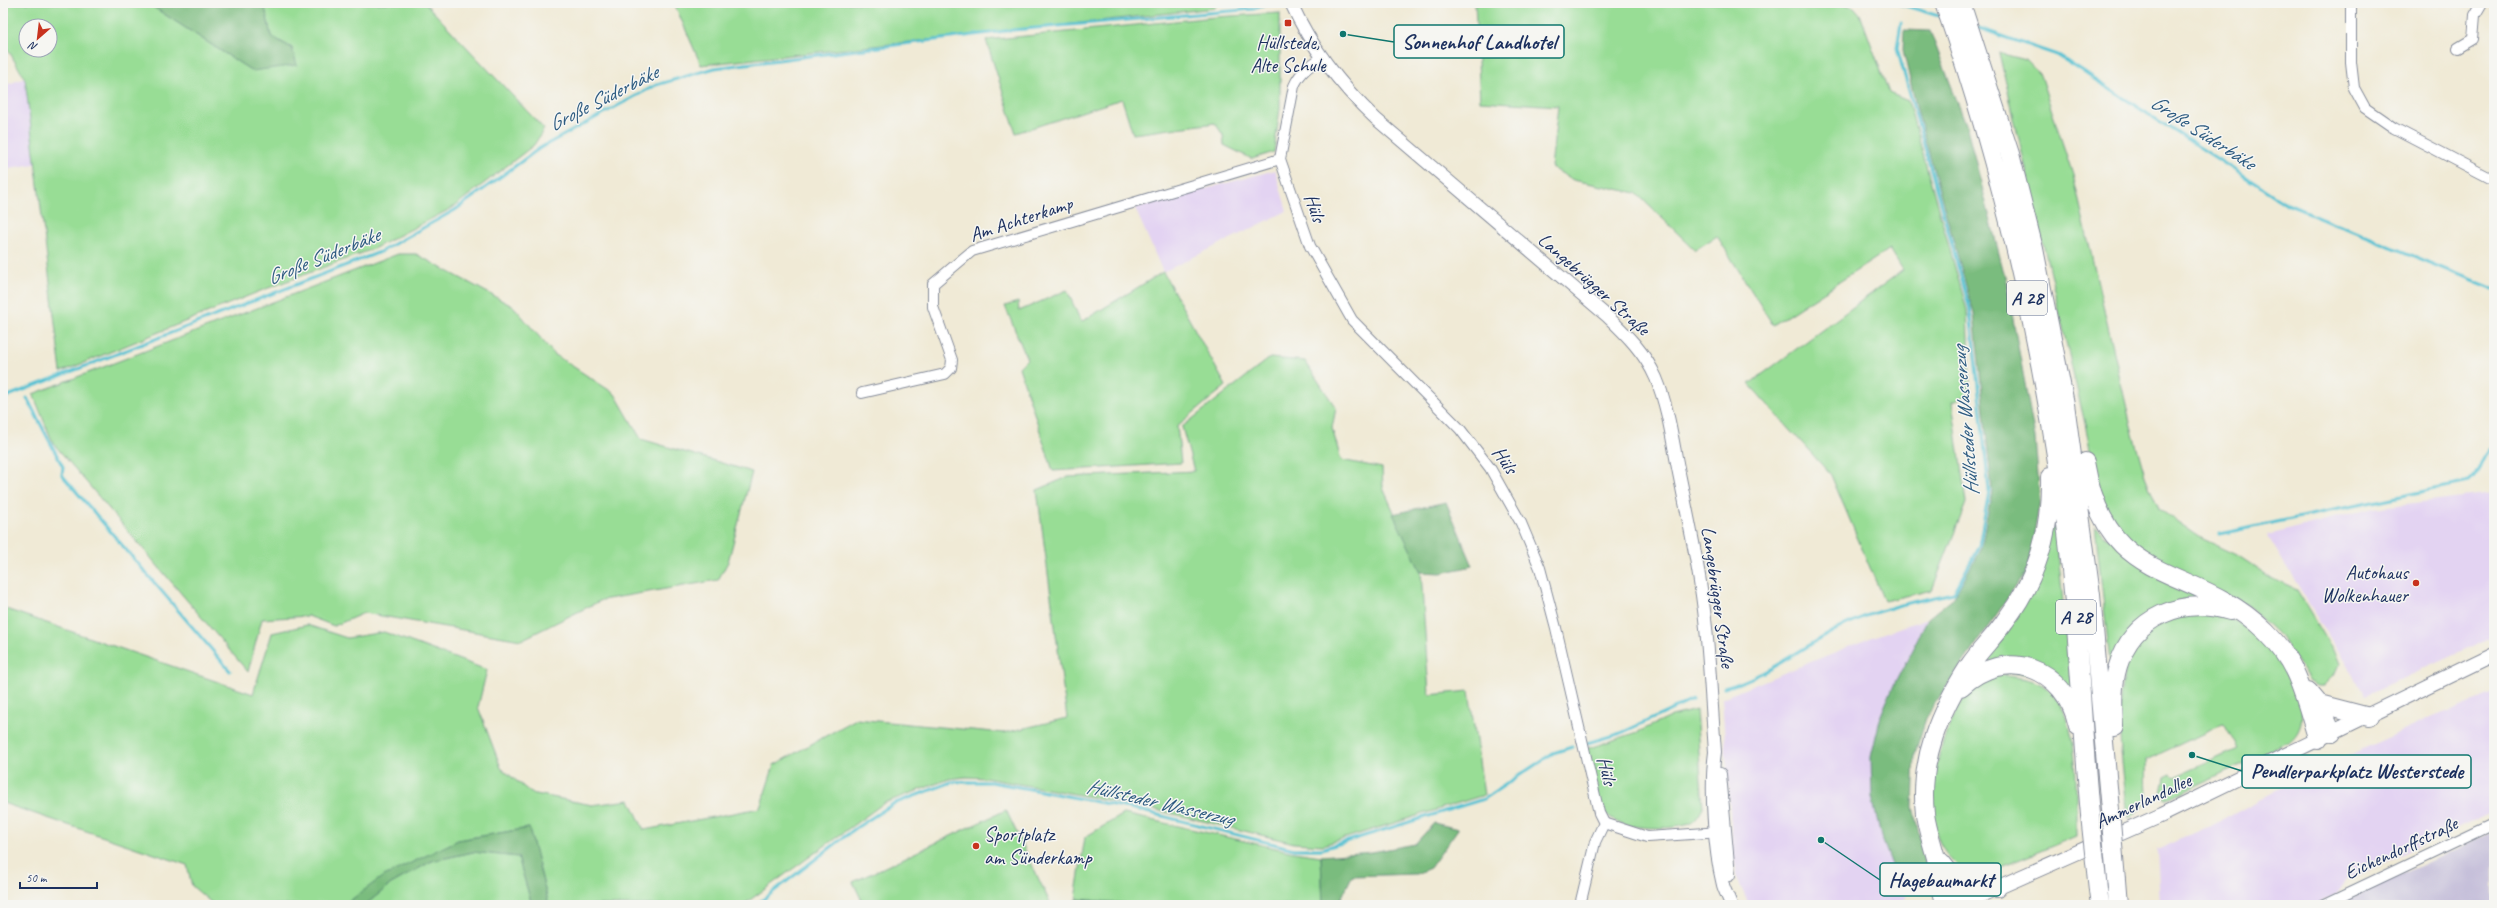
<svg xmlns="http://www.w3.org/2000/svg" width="2497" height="908" viewBox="0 0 2497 908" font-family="Caveat,sans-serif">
<rect width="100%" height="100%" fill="#f6f6f2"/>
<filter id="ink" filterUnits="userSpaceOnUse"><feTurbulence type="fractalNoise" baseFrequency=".025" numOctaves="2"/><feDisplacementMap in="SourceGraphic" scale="8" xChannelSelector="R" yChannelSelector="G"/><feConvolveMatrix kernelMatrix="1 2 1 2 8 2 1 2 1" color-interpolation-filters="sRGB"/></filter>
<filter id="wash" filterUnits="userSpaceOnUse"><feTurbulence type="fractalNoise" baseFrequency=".012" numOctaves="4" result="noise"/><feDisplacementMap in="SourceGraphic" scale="16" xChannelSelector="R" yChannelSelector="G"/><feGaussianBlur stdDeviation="0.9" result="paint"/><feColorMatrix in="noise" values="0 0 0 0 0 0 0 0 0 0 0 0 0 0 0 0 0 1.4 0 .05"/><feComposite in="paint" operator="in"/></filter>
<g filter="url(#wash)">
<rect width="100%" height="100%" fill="#f0ead6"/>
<path fill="#e3d3f2" d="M25 78 35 164 3 169V86Z
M1275 170 1287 211 1163 272 1135 208Z
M2494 493V636L2365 695 2267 535 2374 508Z
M1928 618 1892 689 1881 715 1871 757 1898 881 1906 899 1892 905H1749L1738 880 1733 852 1722 698 1875 636Z
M2494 693V811L2347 880 2337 894 2315 905H2160L2157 850 2221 821 2301 777 2431 718Z"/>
<path fill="#c6c0da" d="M2494 831V905H2350L2347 900Z"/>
<path fill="#98dd95" stroke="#5a867a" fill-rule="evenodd" d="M3 3H147L252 71 292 48 271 36 264 3H425L544 129 534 145 452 208 373 249 258 292 61 372 25 79 3 41ZM26 26H50V50H26Z
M674 3H1218L1215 8 701 65Z
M1475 3H1839L1854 7 1860 14 1889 93 1908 101 1967 310 1970 394 1952 401 1966 503 1932 590 1884 601 1831 475 1749 384 1903 270 1890 249 1773 325 1717 236 1695 250 1636 193 1573 180 1551 167 1558 106 1480 101Z
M1280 13V108L1274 152 1252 159 1224 145 1223 135 1215 123 1133 134 1122 99 1016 133 986 40 1215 17Z
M1999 53 2026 60 2040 75 2073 175 2131 426 2145 476 2159 509 2201 538 2237 555 2273 579 2297 590 2333 650 2339 665 2334 676 2324 686H2318L2310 682 2280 636 2249 606 2164 567 2125 537 2109 514 2094 473 2086 428Z
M398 254H416L514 307 554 354 615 394 641 439 752 472 728 562 718 580 602 600 521 640 364 613 334 626 308 616 262 619 248 672 53 443 33 394Z
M1163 272 1226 386 1177 426 1181 463 1053 471 1019 367 1027 359 1005 306 1018 302 1019 311 1067 290 1081 322Z
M1270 358 1305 361 1336 408 1332 428 1341 460 1382 468 1383 488 1421 572 1429 695 1469 691 1484 795 1323 845 1294 843 1136 805 985 778 966 777 949 779 884 803 743 905H549L529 828 458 840 344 905H214L192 886 187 865 3 803V608L253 694 272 633 307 625 347 638 384 632 487 670 478 707 501 768 531 793 592 805 630 800 644 830 760 808 774 765 856 719 1004 733 1067 718 1037 490 1068 477 1194 471 1182 427Z
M2055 521 2072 694 2057 675 1972 672Z
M2095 525 2105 536 2219 603 2177 602 2111 671Z
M2188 613C2203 614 2218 614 2233 620 2265 635 2329 711 2289 742L2171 797 2167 798 2162 795 2165 777 2171 774 2174 777 2238 749 2224 724 2146 760 2147 803 2128 819C2124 768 2108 693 2134 647 2144 629 2170 619 2188 613Z
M1992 675C2009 676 2034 677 2048 689 2083 719 2075 793 2076 836 2059 843 1989 874 1976 873 1967 872 1958 866 1952 860 1913 825 1940 719 1974 686 1978 682 1986 678 1992 675Z
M1696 710 1703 808C1699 815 1696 821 1689 824 1673 830 1624 830 1610 818 1597 808 1591 766 1586 749L1638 732 1672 716Z
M1006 810 1051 905H864L853 882Z
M1124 814 1293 852 1321 856 1323 905H1141L1078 899 1076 893 1085 837Z
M473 852 518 857 532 905H365L391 884 432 861Z"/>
<path fill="#7abc7e" stroke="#4a766e" d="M147 3H264L271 36 292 48 297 65 252 71Z
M1904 30 1930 31 1966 124 2006 281 2035 438 2040 501 2028 569 1927 715 1915 753 1913 807 1928 873 1917 881H1898L1881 836 1872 797 1871 757 1881 715 1892 689 1928 618 1954 597 1981 548 1992 491 1974 314 1918 114 1903 50Z
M1446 502 1473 566 1441 573 1421 572 1393 514Z
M1434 823 1458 829 1430 868 1416 874 1352 876 1340 901 1343 905H1323L1321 856 1372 852 1415 844Z
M529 828 549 905H532L518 857 473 852 432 861 391 884 365 905H344L382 877 458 840Z
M1078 899 1141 905H1066Z"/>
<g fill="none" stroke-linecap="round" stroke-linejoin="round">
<path stroke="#58c2d3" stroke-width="3" d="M1896 3 1942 17
M1976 27 2057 55 2287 204 2494 289
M3 398 380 252 455 210 540 148 656 85 715 68 1013 30 1253 9 1270 3
M27 398 63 467 62 475 230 671
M2219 534 2469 482C2481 474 2479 456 2494 445
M1724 688C1768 676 1805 645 1845 625 1880 608 1917 601 1954 593L1979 546 1989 491 1970 309 1897 48 1901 23
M1587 743 1621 733 1693 700
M756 905 856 828 893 804 952 782H991L1035 790 1134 809 1294 849H1322L1484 799 1553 753 1572 747"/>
</g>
</g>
<g filter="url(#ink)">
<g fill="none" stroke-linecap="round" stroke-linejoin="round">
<defs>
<path id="minor" d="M2351 3V62L2354 88 2365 108 2394 128 2494 180
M2458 48 2473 39 2475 15 2482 3
M1323 57C1309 66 1300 72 1294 86L1280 159 1310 246 1352 320 1460 429 1490 468 1521 523 1540 568 1556 628 1599 813 1604 823 1647 837 1721 832
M862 393 945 374 951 368 952 360 933 307V284L972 251 1280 159
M1580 905 1595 842 1604 823
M2323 905 2494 824"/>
<path id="tertiary" d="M1291 3C1311 47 1341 86 1376 119L1607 316C1627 335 1645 353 1656 378 1669 409 1673 445 1680 478 1690 527 1701 577 1706 628 1710 669 1712 710 1715 752 1710 788 1714 849 1723 885 1725 892 1729 898 1731 905
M1720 774 1729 875"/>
<path id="secondary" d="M1958 905 2162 815 2494 654"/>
<path id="motorway" d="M1944 3C2002 169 2041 341 2065 516 2078 616 2081 715 2090 815
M1961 3 2010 154 2034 249 2065 404 2091 595 2110 810
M2085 462C2107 592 2192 559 2266 632 2299 664 2304 697 2318 740
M1961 687C2006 645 2065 667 2078 726
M2308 691 2319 704 2332 733
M2319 704 2369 717
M2114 727C2113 707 2112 686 2118 666 2133 616 2182 597 2230 611
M1940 862 1948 872 1960 904
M1948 872 1997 888
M2116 880 2118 905
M2098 890 2100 905
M1946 905C1940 889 1939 874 1936 858 1932 843 1927 829 1925 814 1919 759 1940 711 1969 666 1980 650 1994 637 2005 621 2038 578 2051 531 2050 477"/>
</defs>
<use href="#minor" stroke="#868c9a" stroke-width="12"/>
<use href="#tertiary" stroke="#868c9a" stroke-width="14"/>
<use href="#secondary" stroke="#868c9a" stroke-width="16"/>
<use href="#motorway" stroke="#868c9a" stroke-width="20"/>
<use href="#minor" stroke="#fff" stroke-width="10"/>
<use href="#tertiary" stroke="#fff" stroke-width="12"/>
<use href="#secondary" stroke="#fff" stroke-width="14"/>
<use href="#motorway" stroke="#fff" stroke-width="18"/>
<defs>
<path id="motorway-bridge" d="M2110 810 2116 880
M2090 815 2098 890"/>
</defs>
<use href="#motorway-bridge" stroke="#868c9a" stroke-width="20" stroke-linecap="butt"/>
<use href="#motorway-bridge" stroke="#fff" stroke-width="18"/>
</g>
</g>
<g fill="#c8321e" stroke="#f6f6f2" stroke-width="1.5">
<rect x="1284" y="19" width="8" height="8" rx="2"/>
<circle cx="2416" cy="583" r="4"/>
<circle cx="976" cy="846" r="4"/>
</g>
<g text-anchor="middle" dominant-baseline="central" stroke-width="3" stroke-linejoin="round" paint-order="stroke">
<g fill="#f6f6f2" stroke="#5d6b8a" stroke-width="1">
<rect x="2007" y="281" width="40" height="34" rx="3"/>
<rect x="2056" y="600" width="40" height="34" rx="3"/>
</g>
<g font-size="19" font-weight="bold" fill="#1b2f5e">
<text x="2027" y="298">A 28</text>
<text x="2076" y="617">A 28</text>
</g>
<g font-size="20" fill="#1b2f5e" stroke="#f6f6f2">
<text x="1288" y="42">Hüllstede,<tspan x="1288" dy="23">Alte Schule</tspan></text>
<text x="2408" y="572" text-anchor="end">Autohaus<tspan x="2408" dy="23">Wolkenhauer</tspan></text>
<text x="984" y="834" text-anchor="start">Sportplatz<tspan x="984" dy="23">am Sünderkamp</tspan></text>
</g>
<g font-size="20" fill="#1b2f5e" stroke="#f6f6f2">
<text transform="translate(1315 208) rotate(71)">Hüls</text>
<text transform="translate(1021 219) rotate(-18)">Am Achterkamp</text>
<text transform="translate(1594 284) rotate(42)">Langebrügger Straße</text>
<text transform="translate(1505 460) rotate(55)">Hüls</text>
<text transform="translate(1718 597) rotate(82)">Langebrügger Straße</text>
<text transform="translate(1607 771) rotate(76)">Hüls</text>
<text transform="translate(2143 801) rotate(-25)">Ammerlandallee</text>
<text transform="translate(2401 848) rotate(-25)">Eichendorffstraße</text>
</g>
<g font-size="21" font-style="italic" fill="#2d5b81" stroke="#f6f6f2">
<text transform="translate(603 98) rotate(-27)">Große Süderbäke</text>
<text transform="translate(2203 132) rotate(33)">Große Süderbäke</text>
<text transform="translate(323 256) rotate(-22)">Große Süderbäke</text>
<text transform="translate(1965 421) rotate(-95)">Hüllsteder Wasserzug</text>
<text transform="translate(1160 802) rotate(13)">Hüllsteder Wasserzug</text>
</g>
</g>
<path fill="none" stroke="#0f766e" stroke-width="1.5" d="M1343 34L1394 42M2192 755L2242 771M1821 840L1880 880"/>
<g fill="#0f766e" stroke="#f6f6f2" stroke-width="1.5">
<circle cx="1343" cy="34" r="4"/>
<circle cx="2192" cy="755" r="4"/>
<circle cx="1821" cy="840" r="4"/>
</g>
<g fill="#f6f6f2" stroke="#0f766e" stroke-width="1.5">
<rect x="1394" y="25" width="170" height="33" rx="4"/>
<rect x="2242" y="755" width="229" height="33" rx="4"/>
<rect x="1880" y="863" width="121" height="33" rx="4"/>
</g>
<g font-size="21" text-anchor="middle" font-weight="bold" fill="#1b2f5e">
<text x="1479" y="49">Sonnenhof Landhotel</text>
<text x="2357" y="778">Pendlerparkplatz Westerstede</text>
<text x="1941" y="887">Hagebaumarkt</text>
</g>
<rect width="2497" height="908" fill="none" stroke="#f6f6f2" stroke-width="16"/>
<g transform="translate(38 38) rotate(208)"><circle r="19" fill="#f6f6f2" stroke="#9ea6b7"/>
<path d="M0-3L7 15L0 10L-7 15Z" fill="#c8321e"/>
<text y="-6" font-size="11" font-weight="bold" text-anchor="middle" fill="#1b2f5e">N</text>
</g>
<path d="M20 882v6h77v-6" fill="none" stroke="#1b2f5e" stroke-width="2"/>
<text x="26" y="882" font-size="12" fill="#1b2f5e" stroke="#f6f6f2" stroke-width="3" paint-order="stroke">50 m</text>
</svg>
